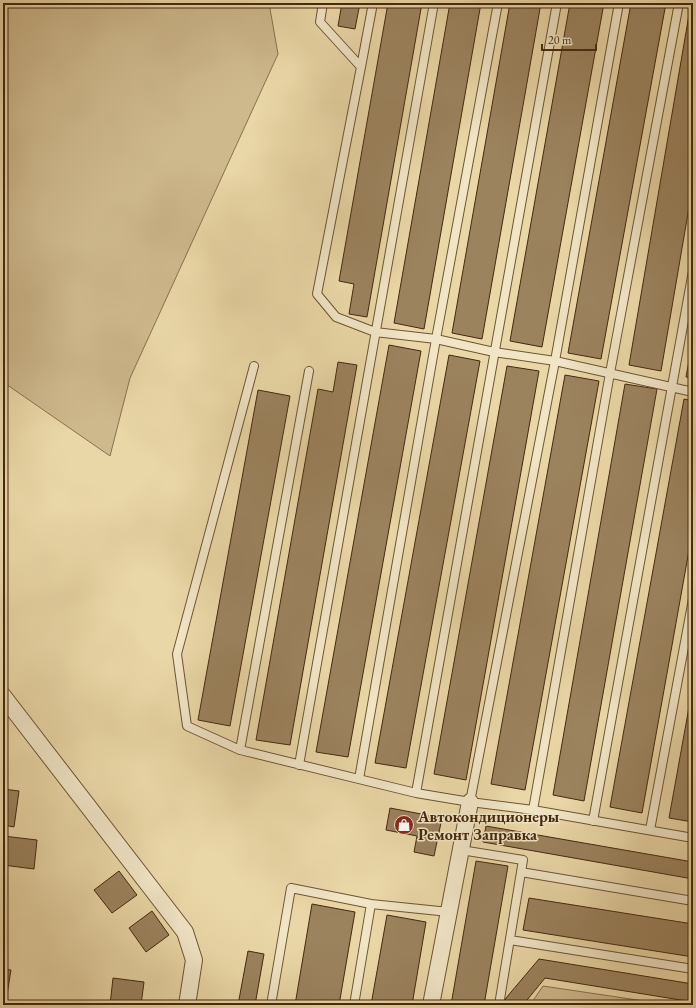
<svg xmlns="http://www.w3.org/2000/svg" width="696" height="1008" viewBox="0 0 696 1008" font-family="'EB Garamond',serif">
<rect width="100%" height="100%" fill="#ead7a7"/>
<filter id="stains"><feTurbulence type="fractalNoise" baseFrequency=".005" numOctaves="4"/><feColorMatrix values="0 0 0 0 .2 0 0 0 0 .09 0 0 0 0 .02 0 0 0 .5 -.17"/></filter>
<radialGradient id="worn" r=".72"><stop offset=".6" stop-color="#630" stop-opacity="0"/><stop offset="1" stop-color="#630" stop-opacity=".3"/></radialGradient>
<path fill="#ceb98d" stroke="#8a704e" d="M3 3H269L278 54 130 378 110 456 3 382Z
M543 986 671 1005H530Z"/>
<path fill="#9b835e" stroke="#46280e" d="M342 3H360L355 29 338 26Z
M388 3H422L367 317 349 314 354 284 339 281Z
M450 3H481L424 329 394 323Z
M510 3H541L482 339 452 333Z
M570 3H604L542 347 510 341Z
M631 3H666L601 359 568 353Z
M691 3H693V184L661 371 629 365Z
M693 339V378L686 377Z
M389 345 421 351 348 757 316 752Z
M449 355 480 361 406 768 375 763Z
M338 362 357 365 290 745 256 740 318 389 333 392Z
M507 366 539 371 466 780 434 774Z
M565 375 599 381 525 790 491 784Z
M625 384 657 389 584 801 553 795Z
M258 390 290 396 230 726 198 720Z
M684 399 693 401V528L642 813 610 807Z
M693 685V822L669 818Z
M3 789 19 791 14 827 3 825Z
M390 808 442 818 434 856 414 852 417 836 386 830Z
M486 826 693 862V879L483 842Z
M3 836 37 840 34 869 3 865Z
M476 861 508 866 484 1005H451Z
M119 871 137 895 112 913 94 890Z
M529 898 693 924V957L523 930Z
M312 904 355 912 339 1005H295Z
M152 911 169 935 146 952 129 928Z
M387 915 426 922 412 1005H371Z
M248 951 264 954 255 1005H238Z
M539 959 693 984V1002L545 978 523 1005H503L506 998Z
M3 969 11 970 6 1001 3 1000Z
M113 978 144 982 141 1005H110Z"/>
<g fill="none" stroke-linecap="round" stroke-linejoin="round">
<defs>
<path id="lane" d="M323 3 320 22 361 67 317 294 336 317 375 332 436 339 494 352 555 361 693 392
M361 67 373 3
M254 366 177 654 187 726 240 750 416 793 470 802 533 810 693 838
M240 750 309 371
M299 765 434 3
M359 779 436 339 498 3
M416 793 557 3
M470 802 555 361 619 3
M533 810 610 373 679 3
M593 821 693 271
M650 830 693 599
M461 850 523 860 499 1005
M521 872 693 901
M510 940 693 969
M271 1005 291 888 371 904 449 912
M354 1005 371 904"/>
<path id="street" d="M3 696 185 932 194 960 187 1005
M431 1005 470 802"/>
</defs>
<use href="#lane" stroke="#6f5434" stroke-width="10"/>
<use href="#street" stroke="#6f5434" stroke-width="18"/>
<use href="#lane" stroke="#f1e5c6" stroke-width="8"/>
<use href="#street" stroke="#f1e5c6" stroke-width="16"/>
</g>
<defs>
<symbol id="shop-disc" viewBox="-11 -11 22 22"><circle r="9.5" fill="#8f2418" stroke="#f1e5c6"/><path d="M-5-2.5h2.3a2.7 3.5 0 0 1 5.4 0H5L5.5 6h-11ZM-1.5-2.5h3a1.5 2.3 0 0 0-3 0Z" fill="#fff"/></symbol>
</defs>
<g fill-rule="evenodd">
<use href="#shop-disc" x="393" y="814" width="22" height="22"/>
</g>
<g text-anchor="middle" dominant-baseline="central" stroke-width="3" stroke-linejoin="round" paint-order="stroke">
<g font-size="16" font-weight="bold" fill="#46280e" stroke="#f1e5c6" text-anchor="start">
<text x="418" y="816">Автокондиционеры<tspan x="418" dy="18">Ремонт Заправка</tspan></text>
</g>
</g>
<rect width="696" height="1008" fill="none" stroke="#ead7a7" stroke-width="16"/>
<rect x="4" y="4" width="688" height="1000" fill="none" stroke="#46280e" stroke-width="2"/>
<rect x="8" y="8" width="680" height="992" fill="none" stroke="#46280e"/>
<path d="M542 44v6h54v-6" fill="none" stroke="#46280e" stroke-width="2"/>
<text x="548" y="44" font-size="12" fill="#46280e" stroke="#f1e5c6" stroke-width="3" paint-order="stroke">20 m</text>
<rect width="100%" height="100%" filter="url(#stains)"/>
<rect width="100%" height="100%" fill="url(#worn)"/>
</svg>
